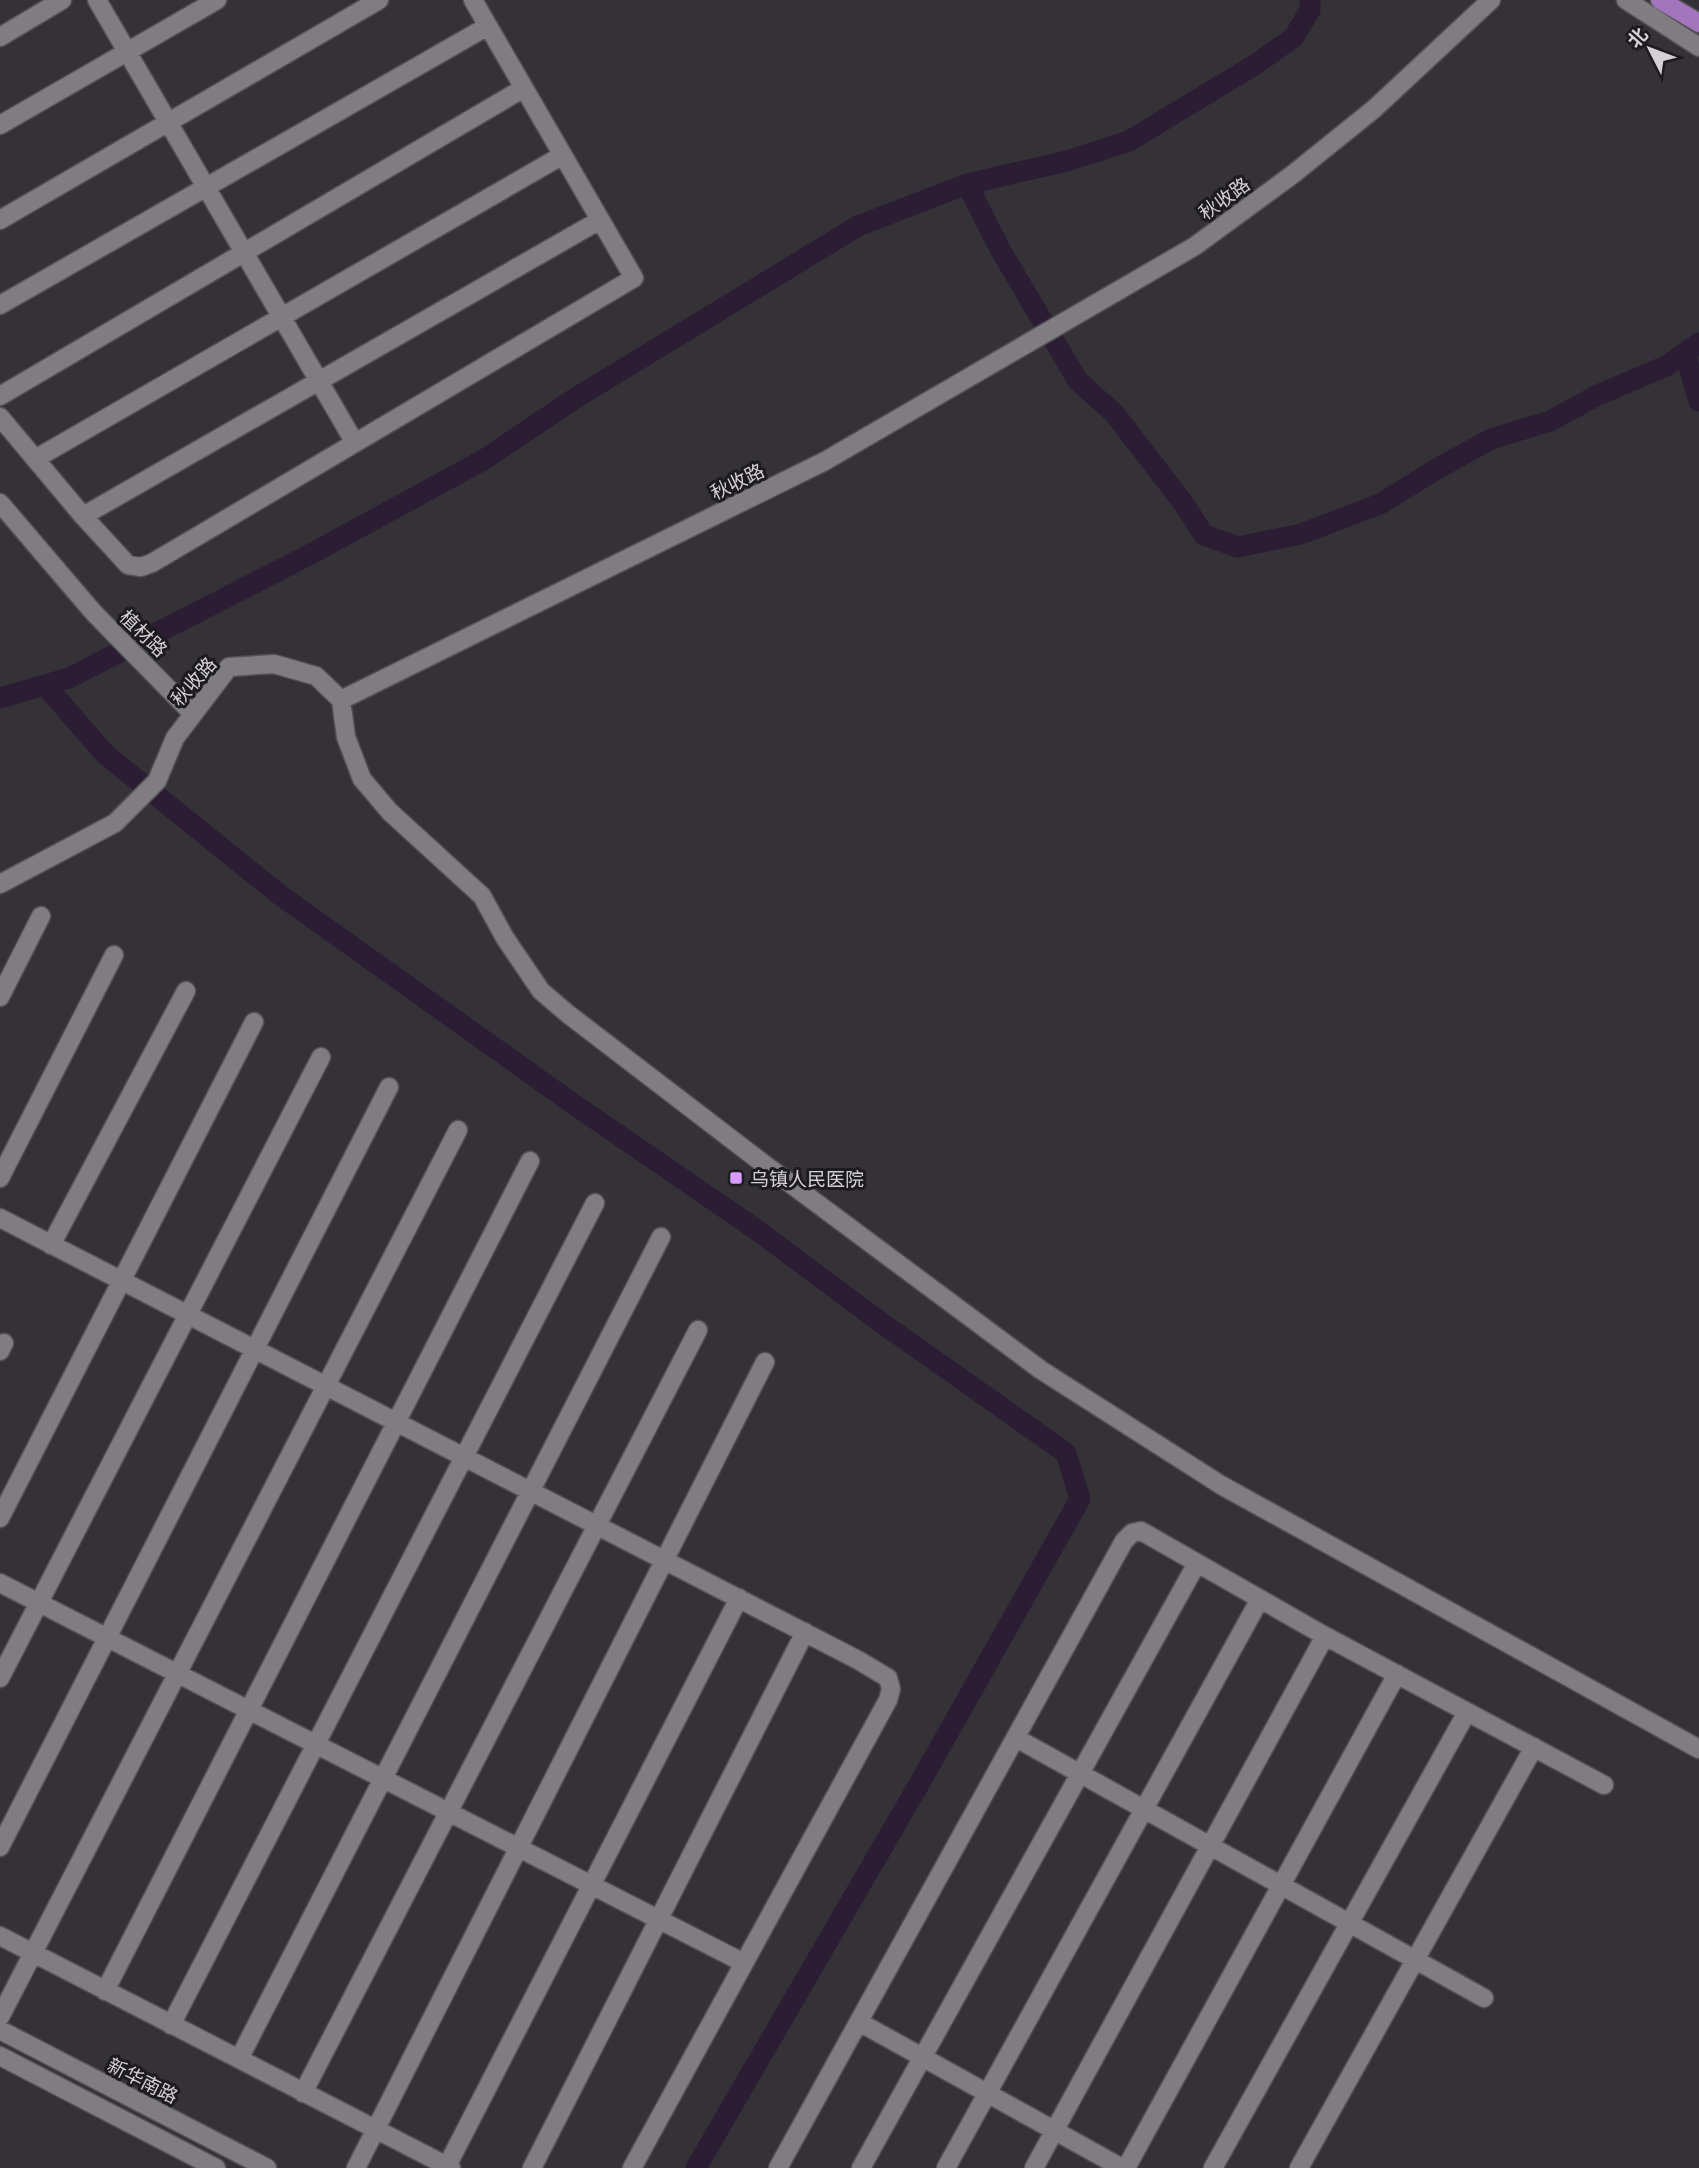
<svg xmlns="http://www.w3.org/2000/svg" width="1699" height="2168" viewBox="0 0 1699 2168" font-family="'PT Serif','Noto Sans SC',serif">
<rect width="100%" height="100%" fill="#353237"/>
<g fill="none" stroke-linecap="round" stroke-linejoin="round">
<path stroke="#2b1d34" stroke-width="21" d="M967 184 1001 251 1078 381 1114 413 1184 504 1204 535 1238 547 1301 534 1380 504 1435 470 1491 439 1550 421 1598 395 1666 366 1699 343
M1685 353 1699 401
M45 685 105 754 280 895 569 1101 754 1228 879 1321 1066 1453 1080 1499 922 1779 696 2168
M0 698 69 678 307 556 485 459 574 399 858 226 967 184 1067 161 1129 141 1256 64 1294 37 1310 10V0"/>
<defs>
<path id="minor" d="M97 0 355 443
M1626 0 1699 47
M0 37 62 0
M0 125 217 0
M0 220 379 0
M0 305 488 26
M0 396 524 88
M0 417 83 516 128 565 141 567 152 563 634 278 473 0
M35 459 563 155
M0 503 94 613 192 713
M83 516 600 220
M341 700 346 737 362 779 390 812 482 896 505 938 541 991 568 1014 756 1158 1041 1370 1221 1485 1699 1749
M341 700 825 461 1195 246 1292 175 1374 109 1491 0
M0 884 115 823 157 781 175 738 229 667 274 664 316 676 341 700
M0 997 41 916
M0 1178 114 955
M0 1218 858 1660 888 1678 891 1689 888 1700 632 2168
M51 1245 186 991
M0 1351 4 1343
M0 1518 254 1022
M0 1583 744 1963
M0 1678 321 1057
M1016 1738 1484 1998
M0 1847 389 1087
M0 1936 451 2168
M105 1991 530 1161
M0 2017 458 1130
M859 2022 1122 2168
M171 2025 595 1203
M0 2030 267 2168
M0 2056 216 2168
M239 2059 661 1237
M303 2093 698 1330
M447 2166 739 1598
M356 2168 765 1362
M532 2168 805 1632
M778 2168 1124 1541 1132 1533 1141 1531 1325 1636 1604 1785
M861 2168 1197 1563
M946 2168 1260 1599
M1034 2168 1325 1636
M1126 2168 1397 1674
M1213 2168 1467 1712
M1299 2168 1534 1747"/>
<path id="major" d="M1660 0 1699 23"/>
</defs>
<use href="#minor" stroke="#545155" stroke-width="21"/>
<use href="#major" stroke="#545155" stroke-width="21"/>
<use href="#minor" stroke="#807d82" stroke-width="18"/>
<use href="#major" stroke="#a275bc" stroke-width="18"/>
</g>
<rect fill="#d69bfa" stroke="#1c1b1d" stroke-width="2.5" x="729" y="1171" width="14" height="14" rx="3.5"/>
<g text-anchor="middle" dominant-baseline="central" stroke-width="6" stroke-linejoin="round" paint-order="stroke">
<g font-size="19" fill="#d3d1d4" stroke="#1c1b1d">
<text transform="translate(1224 198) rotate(-36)">秋收路</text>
<text transform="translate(737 481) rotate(-26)">秋收路</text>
<text transform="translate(144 633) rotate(44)">植材路</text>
<text transform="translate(193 681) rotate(-49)">秋收路</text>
<text transform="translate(143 2080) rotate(27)">新华南路</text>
</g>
<g font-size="19" fill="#d3d1d4" stroke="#1c1b1d" text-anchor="start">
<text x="750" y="1178">乌镇人民医院</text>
</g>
</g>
<g transform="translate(1650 49) rotate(312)" stroke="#1c1b1d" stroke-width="5" paint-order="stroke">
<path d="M0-5L12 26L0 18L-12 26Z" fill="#d3d1d4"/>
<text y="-10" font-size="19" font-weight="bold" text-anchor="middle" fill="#d3d1d4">北</text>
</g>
</svg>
